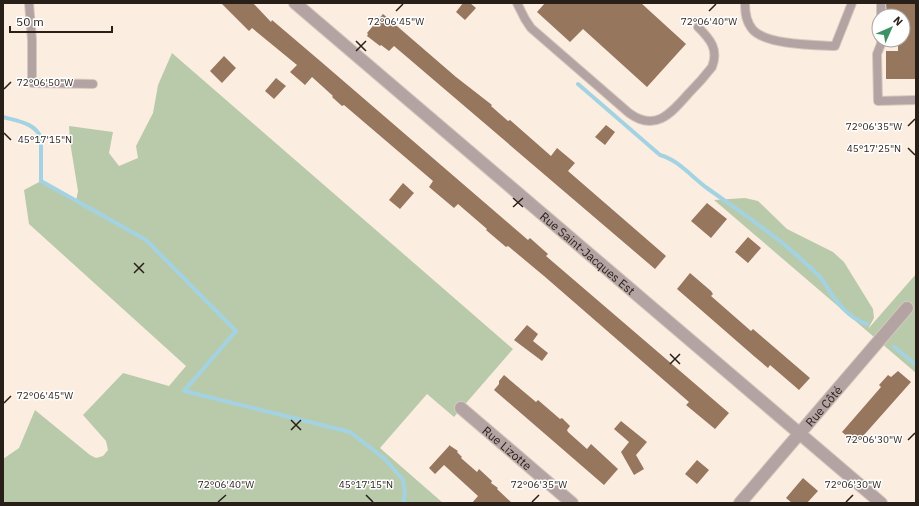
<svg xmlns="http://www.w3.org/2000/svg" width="919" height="506" viewBox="0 0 919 506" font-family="'IBM Plex Sans',sans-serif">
<rect width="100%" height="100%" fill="#fcede1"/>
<path fill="#b9caab" d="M172 53 513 349 454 417 427 394 380 448 443 503H3V459L19 448 35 410 90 455 96 458 103 456 108 450 106 441 83 415 123 373 169 386 186 366 29 224 24 190 41 181 76 201 78 191 70 142 69 126 113 132 109 153 119 166 138 158 136 146 153 113 158 85Z
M745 198 758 201 787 229 833 252 844 262 873 309 874 318 868 329 916 274V373L714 200Z"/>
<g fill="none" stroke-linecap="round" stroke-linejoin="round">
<path stroke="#a3d3e2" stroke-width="4" d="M578 84 660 155C677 159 693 178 707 188 746 216 787 243 820 277 825 283 828 289 832 295 840 306 853 320 867 324
M3 117C18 121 35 123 41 138V181L146 240 236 331 184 391 350 432 385 459 403 480 405 494 403 503
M894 347 916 365"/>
</g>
<path fill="#96765d" d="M221 3H253L271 22 272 20 319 60 528 240 530 238 548 254 546 256 729 413 715 429 686 405 689 402 544 276 508 246 506 247 486 230 487 229 458 204 454 208 429 187 433 181 344 105 342 106 332 97 333 96 312 77 305 85 290 72 297 65 252 28 249 31Z
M463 3H470L476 8 465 20 456 12Z
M545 3H641L686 44 647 87 583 29 570 42 537 12Z
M886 3H916V79H886V51H898V40H903V16H887Z
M383 14 456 77 492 105 491 106 508 121 510 120 551 156 557 148 575 163 568 171 666 256 655 269 394 46 389 51 381 45 380 46 367 36 368 34 367 33Z
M224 56 236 68 222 83 210 71Z
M276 78 286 86 274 99 265 91Z
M606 125 615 132 605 145 595 137Z
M403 183 414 193 400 209 389 200Z
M707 203 727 219 711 238 691 221Z
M748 237 761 248 748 263 735 252Z
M690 273 711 291 713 294 711 296 751 331 753 329 810 378 799 390 770 365 768 368 755 357 677 289Z
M527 325 538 334 533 341 548 353 542 361 514 340Z
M898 371 911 382 856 444 842 432 881 387 879 385 888 375 891 377Z
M504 375 536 402 538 400 560 419 562 418 570 426 567 430 568 432 587 449 591 444 618 469 604 485 494 390 499 384V381Z
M621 421 647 442 636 455 644 469 634 475 621 452 629 442 614 429Z
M449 446V445L458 451 457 452 462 457 461 458 477 472 479 469 492 481 491 483 498 488 497 489 512 503H472L478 496 444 465 435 474 429 468Z
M697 460 709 470 697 484 685 474Z
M803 478 818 491 807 503H792L786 498Z"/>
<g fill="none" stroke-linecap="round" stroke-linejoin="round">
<defs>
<path id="service" d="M29 3 32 40V83L93 84
M517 3 525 19 531 28 629 113C656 133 672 112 689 93 697 85 705 76 712 67 719 49 710 39 698 27
M745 3C745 13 746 22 753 30 767 45 815 45 835 46L852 3
M881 3V16
M881 40V44L877 54 878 101 916 100"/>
<g id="minor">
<path id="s1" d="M295 3 881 503"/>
<path id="s2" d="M461 408 572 503"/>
<path id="s3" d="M740 503 907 308"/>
</g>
</defs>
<use href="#service" stroke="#d6c8bd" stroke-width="10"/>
<use href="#minor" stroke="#d6c8bd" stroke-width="14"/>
<use href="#service" stroke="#b3a4a3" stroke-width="8"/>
<use href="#minor" stroke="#b3a4a3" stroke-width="12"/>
</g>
<path fill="none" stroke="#281f18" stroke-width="1.5" d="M396 11 403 4M709 11 716 4M356 41 366 51M356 51 366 41M4 89 11 82M908 126 915 119M4 133 11 140M908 148 915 155M513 198 523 207M513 207 523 198M134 263 144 273M134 273 144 263M670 354 680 364M670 364 680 354M4 403 11 396M291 420 301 430M291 430 301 420M908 440 915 433M366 495 373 502M218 502 226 495M532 502 539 495M846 502 853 495"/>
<g text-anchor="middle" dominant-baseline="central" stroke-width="3" stroke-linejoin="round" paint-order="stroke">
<g font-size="12" fill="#281f18" stroke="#fff">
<text stroke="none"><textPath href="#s1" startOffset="385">Rue Saint-Jacques Est</textPath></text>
<text stroke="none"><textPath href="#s3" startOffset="128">Rue Côté</textPath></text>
<text stroke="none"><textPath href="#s2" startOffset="61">Rue Lizotte</textPath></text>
</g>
</g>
<g font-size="10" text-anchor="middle" fill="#281f18" stroke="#fff" stroke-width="3" stroke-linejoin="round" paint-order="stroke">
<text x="396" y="25">72°06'45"W</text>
<text x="709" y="25">72°06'40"W</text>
<text x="45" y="86">72°06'50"W</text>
<text x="874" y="130">72°06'35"W</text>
<text x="45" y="143">45°17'15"N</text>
<text x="874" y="152">45°17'25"N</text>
<text x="45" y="399">72°06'45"W</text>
<text x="874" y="443">72°06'30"W</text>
<text x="226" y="488">72°06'40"W</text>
<text x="366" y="488">45°17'15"N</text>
<text x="539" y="488">72°06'35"W</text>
<text x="853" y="488">72°06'30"W</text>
</g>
<rect width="919" height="506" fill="none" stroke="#281f18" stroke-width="8"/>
<g transform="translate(891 28) rotate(45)"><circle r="19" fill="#ffffff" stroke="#a9a5a3"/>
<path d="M0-3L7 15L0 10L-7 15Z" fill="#3d9164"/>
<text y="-6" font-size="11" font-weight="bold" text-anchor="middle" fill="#281f18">N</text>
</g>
<path d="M10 26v6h102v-6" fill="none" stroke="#281f18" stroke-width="2"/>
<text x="16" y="26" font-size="12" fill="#281f18" stroke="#ffffff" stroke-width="3" paint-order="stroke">50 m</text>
</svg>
